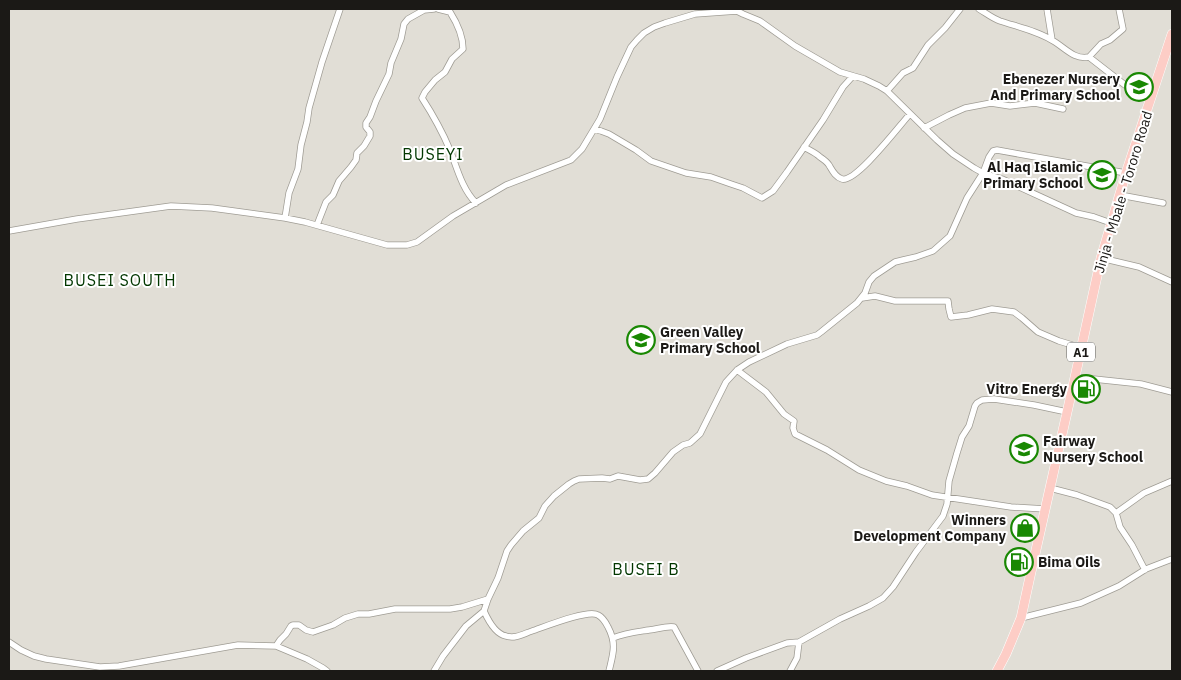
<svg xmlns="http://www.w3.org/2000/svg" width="1181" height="680" viewBox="0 0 1181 680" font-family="'IBM Plex Sans',sans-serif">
<rect width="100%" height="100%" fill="#e1ded6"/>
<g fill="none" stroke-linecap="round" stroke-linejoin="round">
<defs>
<path id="street" d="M438 9 450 12C457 23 463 35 463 49L452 59 445 72 435 80 425 92 422 98C433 115 442 131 450 150 457 168 462 189 476 203
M979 9C986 13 992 18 1000 21 1018 27 1038 31 1055 42 1066 49 1075 60 1089 57L1125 85 1152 96
M1047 9 1052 40
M1089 57 1101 44 1110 40 1123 29 1119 9
M887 91 903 73 913 68 928 45 945 28 960 9
M924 128 949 115 965 108 991 103 1010 106 1035 103 1063 109
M594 129 601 131 609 134 636 150 651 161 686 173 711 177 731 184 743 188 762 198 773 191 787 172 823 120 843 87 853 76
M804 147C809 150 816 153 820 157 823 159 827 162 829 165 832 170 835 177 842 179 856 183 899 126 910 114
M1120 195 1163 203
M285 218 289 193 298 169 301 145 307 122 309 108 322 62 340 9
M317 225 326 202 333 195 339 181 351 167 356 160 357 153 364 146 370 136V132L366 127V123L370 117 376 101 389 74 391 63 401 39 404 24 408 19 424 10 434 9
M9 231 77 219 171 206 212 208 285 218 305 222 387 245H407L417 242 453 216 506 185 571 160 582 149 600 119 617 77 631 47 637 40 644 33 654 27 665 23 695 14 737 11 743 14 760 21 795 46 840 72 864 79 879 86 887 91 937 140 953 154 974 168 983 173 1002 179 1076 213 1094 217 1111 223
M1101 258 1139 267 1172 282
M862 298 875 296 895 301H948L949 309 951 317 968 315 992 309 1014 312 1022 318 1038 332 1059 341 1082 348
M737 370 766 392 784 414 794 421 793 428 795 434 827 450 859 470 886 481 907 486 932 495 1011 507 1045 509
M1075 377 1141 384 1172 392
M1050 488 1077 495 1110 507 1116 513 1120 527 1132 545 1145 570
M1116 513 1144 493 1172 481
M484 611C488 620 495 634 506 636 515 639 523 634 532 631 544 627 588 609 598 615 602 617 606 623 608 627 617 644 613 654 609 671
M1021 618 1081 603 1119 586 1146 569 1172 559
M613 638C625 633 636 632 649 630 658 629 665 626 674 627L698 671
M9 642 21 650 34 656 46 659 100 667 119 666 238 645 276 646 307 659 323 668 327 671
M276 646 280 640 286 634 291 626 293 625H299L306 630 313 632 333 625 345 618 358 614H369L395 609H450L462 607 488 599
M434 671 443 656 466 626 484 611 488 599 498 578 507 551 511 545 523 531 539 518 545 506 554 496 569 484 574 481 579 479 602 478 610 479 618 476 640 480 648 479 655 473 673 452 683 445 690 443 700 434 726 382 737 370 749 362 787 344 817 335 821 332 857 303 865 293 869 282 874 276 895 262 903 260 916 257 933 251 950 236 967 198 983 173 989 157 993 151 997 150 1019 154 1126 173
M717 671 746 658 787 643 799 642 840 619 869 606 883 598 893 587 916 552 943 516 947 504 949 481 957 453 962 437 969 426 975 406 977 403 982 400 994 399 1034 405 1067 412
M790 671 797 658 799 642"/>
<path id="primary" d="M997 671 1006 654 1021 618 1031 572 1075 377 1101 258 1126 173 1172 34"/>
</defs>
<use href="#street" stroke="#9f9c94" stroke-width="7"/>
<use href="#primary" stroke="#fff" stroke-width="10"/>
<use href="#street" stroke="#fff" stroke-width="5.5"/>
<use href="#primary" stroke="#fdcdc6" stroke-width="9"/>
</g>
<defs>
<symbol id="school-ring" viewBox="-11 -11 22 22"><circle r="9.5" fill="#fff" stroke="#198803" stroke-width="1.5"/><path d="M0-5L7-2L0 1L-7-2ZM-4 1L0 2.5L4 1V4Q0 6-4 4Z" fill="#198803"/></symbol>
<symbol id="fuel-ring" viewBox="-11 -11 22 22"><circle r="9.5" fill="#fff" stroke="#198803" stroke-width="1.5"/><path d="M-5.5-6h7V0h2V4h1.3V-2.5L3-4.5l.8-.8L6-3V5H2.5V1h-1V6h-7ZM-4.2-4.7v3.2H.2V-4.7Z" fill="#198803"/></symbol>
<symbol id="shop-ring" viewBox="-11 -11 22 22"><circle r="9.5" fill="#fff" stroke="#198803" stroke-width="1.5"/><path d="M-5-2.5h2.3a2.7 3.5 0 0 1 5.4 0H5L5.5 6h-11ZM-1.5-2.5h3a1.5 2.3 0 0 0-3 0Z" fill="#198803"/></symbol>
</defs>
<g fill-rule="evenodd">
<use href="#school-ring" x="1123" y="71" width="32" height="32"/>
<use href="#school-ring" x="1086" y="159" width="32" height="32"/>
<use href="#school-ring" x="625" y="324" width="32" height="32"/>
<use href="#fuel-ring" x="1070" y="373" width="32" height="32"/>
<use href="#school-ring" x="1008" y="433" width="32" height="32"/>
<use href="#shop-ring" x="1009" y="512" width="32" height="32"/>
<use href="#fuel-ring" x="1003" y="546" width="32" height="32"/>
</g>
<g text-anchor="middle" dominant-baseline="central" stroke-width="4" stroke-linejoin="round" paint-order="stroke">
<rect fill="#fff" stroke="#5f5e5c" stroke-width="1" x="1067" y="342.5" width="28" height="19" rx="4"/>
<g font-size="12" font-weight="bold" fill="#1b1916">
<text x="1081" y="352">A1</text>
</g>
<g font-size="14" font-weight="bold" fill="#1b1916" stroke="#fff" text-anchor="end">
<text x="1120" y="79">Ebenezer Nursery<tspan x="1120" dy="16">And Primary School</tspan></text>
<text x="1083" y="167">Al Haq Islamic<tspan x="1083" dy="16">Primary School</tspan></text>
<text x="660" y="332" text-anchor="start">Green Valley<tspan x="660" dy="16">Primary School</tspan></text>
<text x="1067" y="389">Vitro Energy</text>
<text x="1043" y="441" text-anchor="start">Fairway<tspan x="1043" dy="16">Nursery School</tspan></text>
<text x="1006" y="520">Winners<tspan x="1006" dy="16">Development Company</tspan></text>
<text x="1038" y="562" text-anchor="start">Bima Oils</text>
</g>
<g font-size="14" fill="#1b1916" stroke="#fff">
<text transform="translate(1123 192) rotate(-73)">Jinja - Mbale - Tororo Road</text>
</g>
<g font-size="16" letter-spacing="1" fill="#023700" stroke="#fff">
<text x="433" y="154">BUSEYI</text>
<text x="120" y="280">BUSEI SOUTH</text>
<text x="646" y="569">BUSEI B</text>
</g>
</g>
<rect width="1181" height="680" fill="none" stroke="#1b1916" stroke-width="20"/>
</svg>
